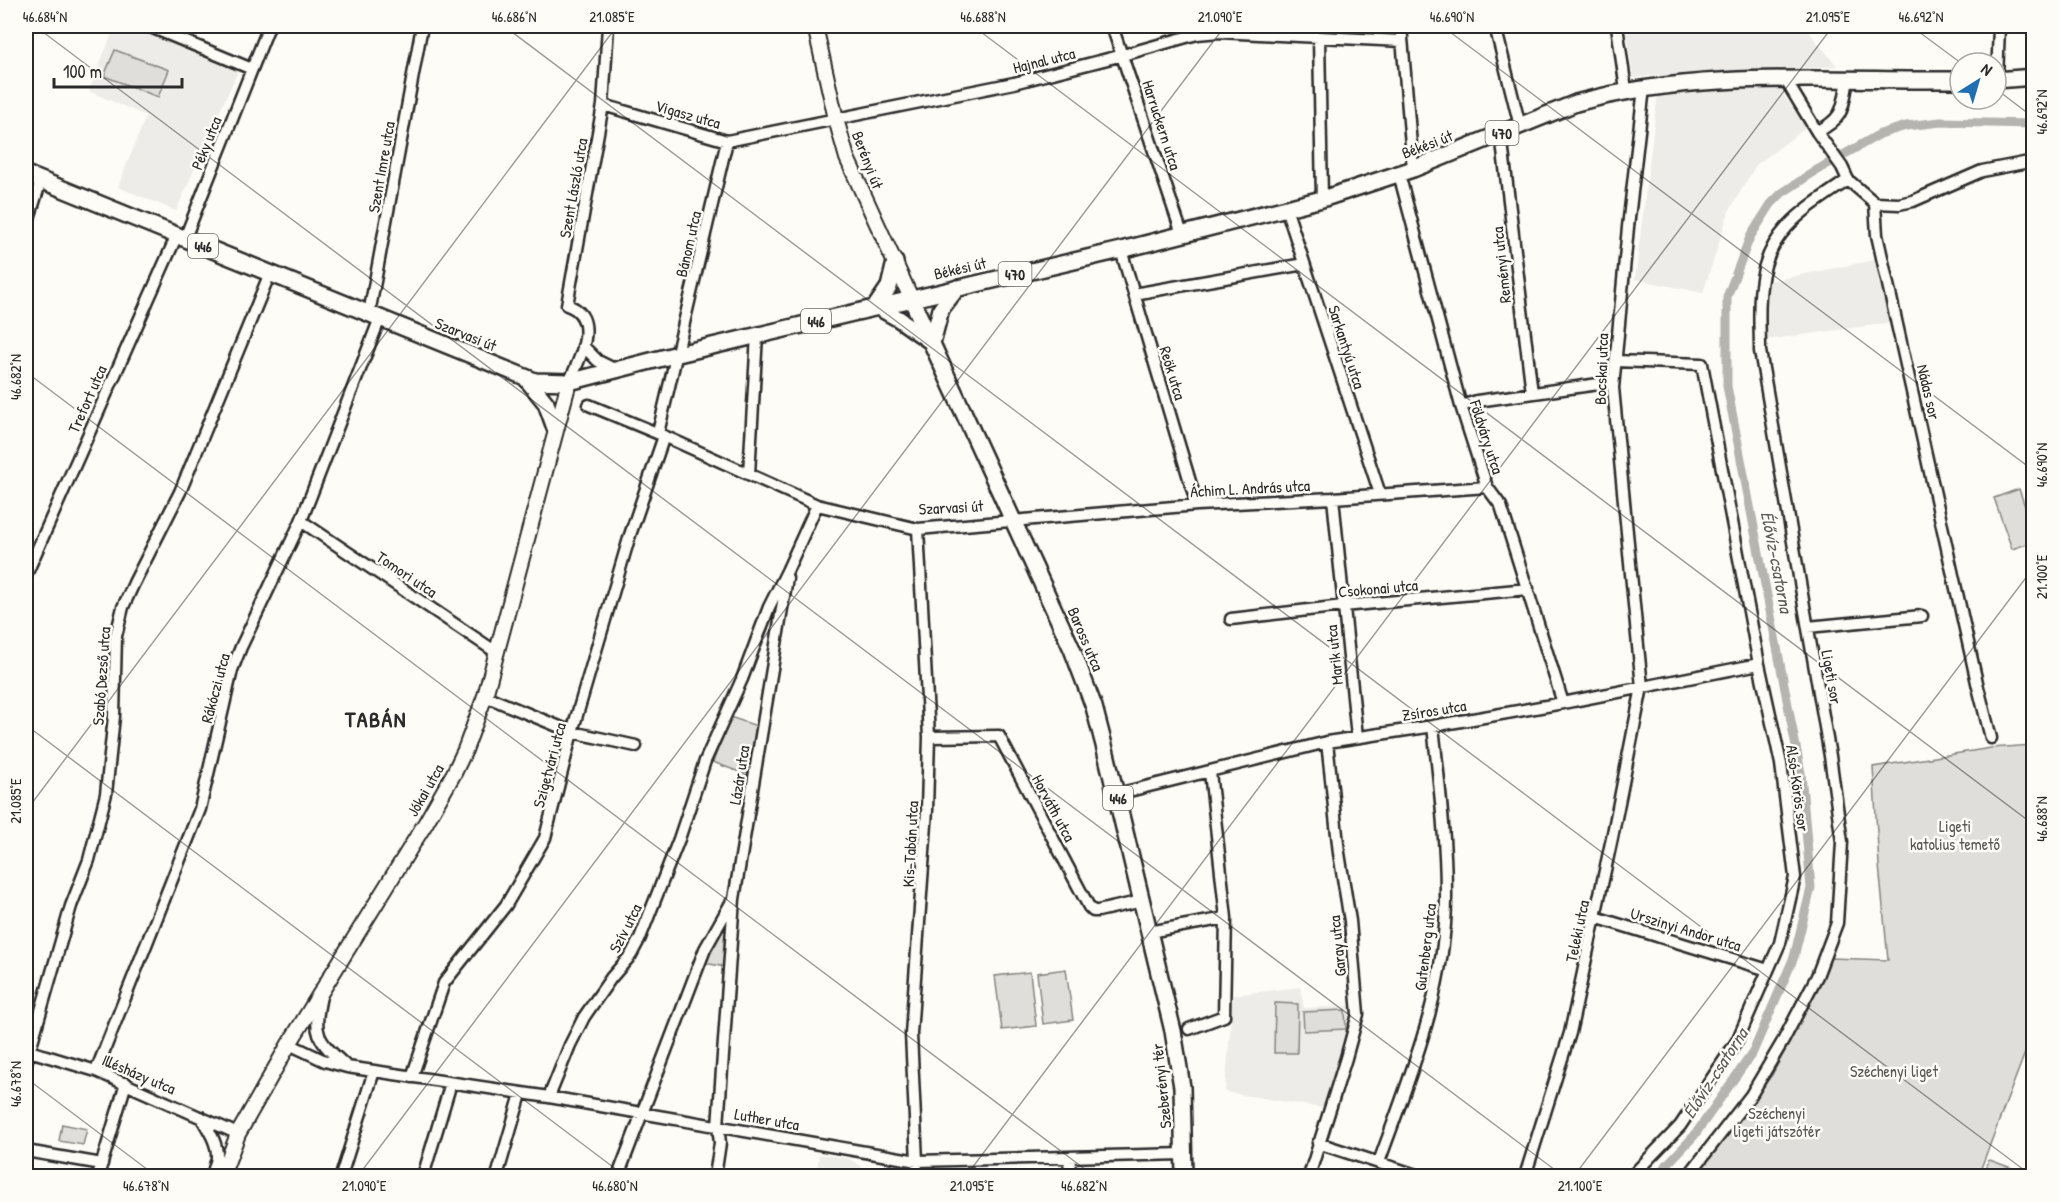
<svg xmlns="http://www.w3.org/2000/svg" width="2059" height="1202" viewBox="0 0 2059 1202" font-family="'Patrick Hand',sans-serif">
<rect width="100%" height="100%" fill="#fdfcf7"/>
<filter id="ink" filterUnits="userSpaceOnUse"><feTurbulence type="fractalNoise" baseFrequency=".0167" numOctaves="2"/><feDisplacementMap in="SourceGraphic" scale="12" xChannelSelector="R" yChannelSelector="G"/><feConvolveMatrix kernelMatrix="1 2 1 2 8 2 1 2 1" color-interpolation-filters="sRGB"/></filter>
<g filter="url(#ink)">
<path fill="#edece8" d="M115 26H145L240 66 176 211 118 187 146 116 89 91Z
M1626 26H1804L1837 66 1779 71 1784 96 1807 127 1756 165 1729 211 1703 293 1635 279 1660 75 1633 78Z
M1875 260 1889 323 1766 340V282Z
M1300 987 1304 1008 1352 1006 1353 1013 1323 1108 1225 1092 1233 995Z
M819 1154 850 1159 865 1169 898 1174V1176H816Z"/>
<path fill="#dfdeda" stroke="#858482" stroke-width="1.5" d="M115 50 169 70 158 97 104 76Z
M2019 489 2033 530V542L2012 549 1994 498Z
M730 717 757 726 747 775 713 762Z
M2033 745V1032L1978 1176H1693L1772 1075 1808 1007 1830 958 1888 960 1879 865 1873 767 1991 748Z
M726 918H730L726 967 704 963Z
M1066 969 1073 1020 1043 1024 1037 973Z
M1030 972 1036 1026 1002 1030 995 976Z
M1275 1003 1298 1004 1297 1053H1274Z
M1345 1010 1346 1029 1304 1031 1303 1012Z
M62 1124 87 1129 83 1145 59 1141Z
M1989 1160H1990L2033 1176H1983Z"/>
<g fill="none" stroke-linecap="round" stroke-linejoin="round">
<path stroke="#b5b4b1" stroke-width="9" d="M1656 1176 1694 1136 1753 1052 1794 957 1811 888 1801 773 1727 386V297L1750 237 1771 204 1782 193 1817 170 1880 134 1906 126 1941 122 2034 124"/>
<defs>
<path id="street" d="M148 26 252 69
M1112 26 1182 234
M1401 26 1413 169
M1495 26 1520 126
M1617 26 1626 90
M1319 38 1322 199
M1785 79 1817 132 1842 167 1848 180 1875 203 1877 235 1978 687 1991 738
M1997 80 1999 26
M603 105 727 141 1014 83 1123 55 1197 34 1219 32 1402 41
M1817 132C1845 117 1842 109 1848 80
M1501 134 1532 393
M1399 174 1461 406 1487 487 1501 506 1563 703
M1875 203 1899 204 1913 201 1982 171 2034 161
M1286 208 1380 494
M26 228 41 180
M185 238 269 26
M1121 250 1197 505
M1134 294 1304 264
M369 314 422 26
M583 346 598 361 616 370
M1615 361 1702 364 1759 664 1781 764 1795 877 1780 943 1737 1041 1680 1126 1632 1176
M569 382C580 360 601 316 567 305L603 105 608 26
M589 405 664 436 817 505 918 529 1197 505 1333 498 1487 487
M1461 406 1477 401 1613 382
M658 433 727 141
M749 474 757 335
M1333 498 1357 737
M301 521 496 652
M26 575 177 235
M1231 619 1343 606 1528 589
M1808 627 1922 616
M485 696 572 732 636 746
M929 737 999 736 1089 907 1093 911H1098L1142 901
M1117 794 1327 742 1433 726 1563 703 1759 664
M1595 917 1768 970
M1149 932 1226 918 1210 772
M321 996C313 1034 316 1039 345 1065
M1189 1029 1224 1016 1226 918
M289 1044 325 1061 347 1067 549 1097 917 1161 1184 1154
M26 1050 96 1071 238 1134
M26 1063 71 906 89 860 106 794 114 716 116 636 123 607 134 583 180 492 270 273
M96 1071 200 809 232 670 241 647 301 521 380 318
M412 1077 444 983 506 905 545 838 572 732 630 535 664 436
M549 1097 570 1045 584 1017 611 978 631 955 640 938 679 839 705 761 742 679 769 607 787 571 817 505
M201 1117C208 1129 218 1143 217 1158 216 1165 212 1169 214 1176
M1318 1143 1419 1176
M26 1151 102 1164
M1379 1162C1410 1076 1447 988 1446 894 1446 838 1439 782 1433 726
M98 1176 126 1083
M341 1176 374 1071
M423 1176 451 1083
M497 1176 521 1094
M618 1176 705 949 731 903
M715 1176 720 1143 718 1126 734 899 787 578
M916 1176 917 1161 911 1034 927 810 929 737 918 529
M1069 1176 1070 1158
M1309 1176 1346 1058 1358 1014 1350 921 1339 853 1327 742
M1525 1176 1570 1033 1612 838 1642 687 1613 388 1628 227 1644 88
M1688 1176 1751 1095 1783 1041 1817 976 1837 923 1842 842 1830 756 1760 351C1760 329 1758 307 1761 286 1766 231 1807 208 1848 180"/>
<path id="secondary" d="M815 26 836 119 847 158 911 298
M222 1176 238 1134 289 1044 425 824 454 773 465 750 485 696 569 382"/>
<path id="primary" d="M1996 80 2034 77
M26 174 525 377 535 381 569 382 678 354 1121 250 1322 199 1413 169 1576 103C1698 69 1835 81 1960 80
M911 298 1072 649 1094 707 1105 749 1173 1031 1182 1087 1184 1176
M876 306 899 319 930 341
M876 306 889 287 895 262
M932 343 941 309 957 288
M525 377 546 403 555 428"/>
</defs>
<use href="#street" stroke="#2b2b2b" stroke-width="15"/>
<use href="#secondary" stroke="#2b2b2b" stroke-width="18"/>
<use href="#primary" stroke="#2b2b2b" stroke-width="20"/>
<use href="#street" stroke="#fdfcf7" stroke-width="10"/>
<use href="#secondary" stroke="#fdfcf7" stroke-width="14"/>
<use href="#primary" stroke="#fdfcf7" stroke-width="15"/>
</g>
</g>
<path fill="none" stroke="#2b2b2b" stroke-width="1.5" stroke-opacity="0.45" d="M35 26 1563 1176M504 26 2032 1176M973 26 2034 825M1442 26 2034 471M1911 26 1961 63M1996 89 2034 118M26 372 1094 1176M26 725 625 1176M26 811 617 26M26 1078 156 1176M358 1176 1225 26M966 1176 1833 26M1574 1176 2034 567"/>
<g text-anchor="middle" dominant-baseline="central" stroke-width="5" stroke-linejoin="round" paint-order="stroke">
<g fill="#fdfcf7" stroke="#6a6a68" stroke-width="1.5">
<rect x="1485.5" y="121" width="33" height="24" rx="4.5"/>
<rect x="188" y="234" width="30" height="24" rx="4.5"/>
<rect x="998.5" y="262" width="33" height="24" rx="4.5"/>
<rect x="801" y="309" width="30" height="24" rx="4.5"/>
<rect x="1103" y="786" width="30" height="24" rx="4.5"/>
</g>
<g font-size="15" font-weight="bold" fill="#2b2b2b">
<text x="1502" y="133">470</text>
<text x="203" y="246">446</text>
<text x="1015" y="274">470</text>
<text x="816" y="321">446</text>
<text x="1118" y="798">446</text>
</g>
<g font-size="16" fill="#2b2b2b" stroke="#fdfcf7">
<text transform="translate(1044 60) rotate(-14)">Hajnal utca</text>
<text transform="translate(688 114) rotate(16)">Vigasz utca</text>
<text transform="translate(1162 125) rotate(72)">Harruckern utca</text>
<text transform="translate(206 143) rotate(-68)">Péky utca</text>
<text transform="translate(1427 144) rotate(-21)">Békési út</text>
<text transform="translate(868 160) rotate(69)">Berényi út</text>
<text transform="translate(381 167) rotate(-80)">Szent Imre utca</text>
<text transform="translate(573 188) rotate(-80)">Szent László utca</text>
<text transform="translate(688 244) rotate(-77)">Bánom utca</text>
<text transform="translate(1501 265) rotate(-96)">Reményi utca</text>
<text transform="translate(960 268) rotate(-13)">Békési út</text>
<text transform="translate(466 334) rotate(22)">Szarvasi út</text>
<text transform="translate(1347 347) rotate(72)">Sarkantyú utca</text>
<text transform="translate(1601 369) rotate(-88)">Bocskai utca</text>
<text transform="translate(1173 373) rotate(73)">Reök utca</text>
<text transform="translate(1929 392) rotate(77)">Nádas sor</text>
<text transform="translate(87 399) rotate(-66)">Trefort utca</text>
<text transform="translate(1487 437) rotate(72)">Földváry utca</text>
<text transform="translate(1250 488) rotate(-3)">Áchim L. András utca</text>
<text transform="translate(951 507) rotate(-3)">Szarvasi út</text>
<text transform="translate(407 574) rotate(34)">Tomori utca</text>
<text transform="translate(1378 588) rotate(-5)">Csokonai utca</text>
<text transform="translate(1086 639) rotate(67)">Baross utca</text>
<text transform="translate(1334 655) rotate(-96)">Marik utca</text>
<text transform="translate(101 676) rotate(-86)">Szabó Dezső utca</text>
<text transform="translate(1832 677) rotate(80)">Ligeti sor</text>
<text transform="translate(215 688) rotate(-75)">Rákóczi utca</text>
<text transform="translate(1434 710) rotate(-9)">Zsíros utca</text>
<text transform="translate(549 765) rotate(-75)">Szigetvári utca</text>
<text transform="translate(739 775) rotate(-81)">Lázár utca</text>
<text transform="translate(1798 788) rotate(82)">Alsó-Körös sor</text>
<text transform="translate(425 790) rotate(-60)">Jókai utca</text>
<text transform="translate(1054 808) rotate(62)">Horváth utca</text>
<text transform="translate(910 844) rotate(-87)">Kis-Tabán utca</text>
<text transform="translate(625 928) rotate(-63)">Szív utca</text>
<text transform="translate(1686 929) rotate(17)">Urszinyi Andor utca</text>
<text transform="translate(1577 931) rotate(-78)">Teleki utca</text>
<text transform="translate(1337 946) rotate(-96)">Garay utca</text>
<text transform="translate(1425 947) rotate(-83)">Gutenberg utca</text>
<text transform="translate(139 1074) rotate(23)">Illésházy utca</text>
<text transform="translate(1161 1086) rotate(-96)">Szeberényi tér</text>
<text transform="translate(767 1119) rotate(10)">Luther utca</text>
</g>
<g font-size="16" fill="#585857" stroke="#fdfcf7">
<text x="1955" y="826">Ligeti<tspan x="1955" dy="18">katolius temető</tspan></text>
<text x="1894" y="1071">Széchenyi liget</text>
<text x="1777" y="1113">Széchenyi<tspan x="1777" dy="18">ligeti játszótér</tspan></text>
</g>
<g font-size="18" font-style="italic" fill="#5b5b5a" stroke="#fdfcf7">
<text transform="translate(1777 562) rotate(79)">Élővíz-csatorna</text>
<text transform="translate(1715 1073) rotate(-57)">Élővíz-csatorna</text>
</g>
<g font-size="22" font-weight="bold" letter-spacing="1.5" fill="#2b2b2b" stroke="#fdfcf7">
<text x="376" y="719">TABÁN</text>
</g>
</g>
<rect width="2059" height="1202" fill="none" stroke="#fdfcf7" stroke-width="66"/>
<g transform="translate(1978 81) rotate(37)"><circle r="28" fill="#fdfcf7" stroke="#a9a8a5" stroke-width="1.5"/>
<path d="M0-4.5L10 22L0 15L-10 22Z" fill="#1f6fb2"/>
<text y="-9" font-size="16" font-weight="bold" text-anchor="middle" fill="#2b2b2b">N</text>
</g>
<path d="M54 78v9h128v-9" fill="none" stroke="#2b2b2b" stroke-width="3"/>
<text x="63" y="78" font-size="18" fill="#2b2b2b" stroke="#fdfcf7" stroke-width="4.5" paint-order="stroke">100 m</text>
<rect x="33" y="33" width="1993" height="1136" fill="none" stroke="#2b2b2b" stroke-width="2"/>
<g font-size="15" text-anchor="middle" fill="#2b2b2b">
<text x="45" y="22">46.684°N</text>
<text x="514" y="22">46.686°N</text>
<text x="612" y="22">21.085°E</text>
<text x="983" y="22">46.688°N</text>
<text x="1220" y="22">21.090°E</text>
<text x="1452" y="22">46.690°N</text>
<text x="1828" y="22">21.095°E</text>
<text x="1921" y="22">46.692°N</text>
<text transform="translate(2042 112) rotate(-90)" y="5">46.692°N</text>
<text transform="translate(16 377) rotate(-90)" y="5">46.682°N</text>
<text transform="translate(2042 465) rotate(-90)" y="5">46.690°N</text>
<text transform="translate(2042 577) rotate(-90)" y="5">21.100°E</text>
<text transform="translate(16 801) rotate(-90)" y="5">21.085°E</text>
<text transform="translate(2042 819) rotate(-90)" y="5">46.688°N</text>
<text transform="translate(16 1084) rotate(-90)" y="5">46.678°N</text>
<text x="146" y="1191">46.678°N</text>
<text x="364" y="1191">21.090°E</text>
<text x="615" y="1191">46.680°N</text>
<text x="972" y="1191">21.095°E</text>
<text x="1084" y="1191">46.682°N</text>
<text x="1580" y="1191">21.100°E</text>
</g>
</svg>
